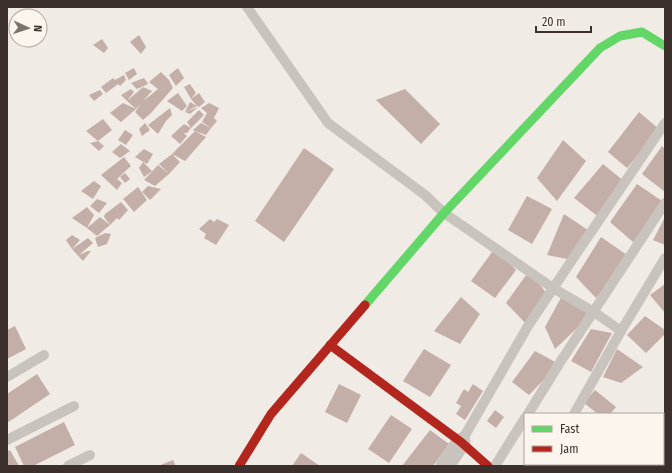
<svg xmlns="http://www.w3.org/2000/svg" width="672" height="473" viewBox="0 0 672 473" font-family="'Fira Sans Condensed',sans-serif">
<rect width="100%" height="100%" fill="#f0ebe5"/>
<path fill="#c3afa7" d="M139 35 146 47 141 54 130 42Z
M102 39 108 48 104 53 93 45Z
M134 68 137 74 129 80 125 73Z
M178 68 184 78 176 86 169 75Z
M161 72 169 80 173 88 151 113 143 120 135 112 142 102 158 89 149 82Z
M124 75 126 80 120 86 118 84 106 93 101 87 113 78 115 80Z
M144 78 148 84 137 89 131 83Z
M190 84 196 93 191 99 184 87Z
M143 87 152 91 136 109 127 101Z
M131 89 134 92 127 101 121 95Z
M405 89 440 124 421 144 376 100Z
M100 90 103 94 94 101 89 95Z
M178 93 187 106 182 111 167 101Z
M199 93 205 102 199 107 197 106 185 112 198 107 190 114 185 112 190 102 197 106 191 99Z
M123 103 136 109 121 122 110 113Z
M209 103 219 108 214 118 217 121 211 128 202 122 207 113 201 108Z
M170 108 172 115 166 121 158 134 148 125Z
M199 110 204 115 191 128 187 122Z
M639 112 660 130 627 168 608 152Z
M103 119 112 130 98 141 86 131Z
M145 123 150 130 142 136 139 129Z
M201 123 211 128 206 135 195 131 206 137 185 161 172 154 195 131 193 130Z
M184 124 191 128 187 133H184L187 136 180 144 171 136Z
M125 130 133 135 126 145 118 140Z
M563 140 586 161 557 201 537 178Z
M98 141 104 146 99 151 90 143Z
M121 144 130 151 120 158 112 152Z
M662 146 665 149V192L642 174Z
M304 148 334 169 284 242 255 221Z
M144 149 153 154 147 164 135 157Z
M172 154 180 162 169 174 159 164Z
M124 157 131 166 117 179 122 183 117 190 101 175Z
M143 162 152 171 144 177 139 168Z
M603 164 625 182 600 218 574 198Z
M158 165 169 174 155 186 144 180Z
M125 173 130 179 125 183 120 177Z
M94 181 101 186 93 199 81 191Z
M637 184 665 203 633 242 610 222Z
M148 186 161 189 150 200 142 192Z
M138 187 147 200 134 212 123 199Z
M527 196 552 209 532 244 508 230Z
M97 199 107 203 99 213 90 206Z
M121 202 128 210 119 220 117 218 110 225 104 217 105 214Z
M87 207 94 215 87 228 72 218Z
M564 214 591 232 572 260 547 255Z
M100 217 110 225 97 236 87 228Z
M665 217V245L653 240Z
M210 219 214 222 217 219 229 225 216 245 204 238 206 234 199 229Z
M105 233 111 234 107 244 98 247 95 238Z
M72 235 80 240 72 249 88 238 93 243 79 255 88 251H91L83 261 72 249 66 240Z
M601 237 630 257 596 298 576 277Z
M495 248 516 270 495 298 471 281Z
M529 271 548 295 528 326 506 303Z
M665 284V313L650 295Z
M563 294 594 312 555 349 545 327Z
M461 297 480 314 460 344 434 331Z
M645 316 665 330V334L646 353 627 335Z
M15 326 26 349 7 359V330Z
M591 329 612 333 591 372 571 361Z
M424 349 451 365 430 397 403 381Z
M617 349 643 367 621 383 603 377Z
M535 351 559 364 529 395 512 382Z
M37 374 50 394 7 423V394Z
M339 384 361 395 347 423 325 412Z
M473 384 483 391 465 420 456 414 461 406 456 403 464 389 468 392Z
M595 390 616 407 610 414H598L584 403Z
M495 410 504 417 496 428 487 421Z
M391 415 412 429 389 463 368 449Z
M64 422 75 445 33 466H24L15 447Z
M430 430 449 444 433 466H402Z
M665 447V466H653L651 464H663V452Z
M10 450 19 466H7V452Z
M301 453 320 466H292Z
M173 460 176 466H158Z"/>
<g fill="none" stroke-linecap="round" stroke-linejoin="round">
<path stroke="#c9c3be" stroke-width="10" d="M247 7 328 123 425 195 444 213 553 288 594 312 621 331
M7 377 44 355
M528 414 559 364 665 203
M574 414 621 331 665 258
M7 440 74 406
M461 442 528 326 572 260 665 123
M68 466 90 455
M495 466 525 418
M545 466 546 464"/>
<path stroke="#c9c3be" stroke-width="19" d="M663 431 665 429
M445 466 461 442
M627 466 629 464"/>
<path stroke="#63d668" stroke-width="9" d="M365 305 444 213 600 48 620 36 642 32 665 46"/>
<path stroke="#b3261e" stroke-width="9" d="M330 345 461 442 488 466
M239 466 271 414 365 305"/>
</g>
<rect width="672" height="473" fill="none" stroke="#3b302b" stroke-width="16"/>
<rect x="524" y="413" width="140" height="52" fill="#fbf5ee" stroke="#aea6a0"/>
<rect x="532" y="426" width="20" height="6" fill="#63d668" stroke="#aea6a0"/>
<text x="560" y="433" font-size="12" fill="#3b302b">Fast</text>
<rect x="532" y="446" width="20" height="6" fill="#b3261e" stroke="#aea6a0"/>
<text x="560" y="453" font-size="12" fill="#3b302b">Jam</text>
<g transform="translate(28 28) rotate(93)"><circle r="19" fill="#fbf5ee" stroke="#aea6a0"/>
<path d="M0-3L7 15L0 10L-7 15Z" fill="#7a716c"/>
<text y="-6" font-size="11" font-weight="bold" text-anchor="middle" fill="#3b302b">N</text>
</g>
<path d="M536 26v6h55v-6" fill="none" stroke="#3b302b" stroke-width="2"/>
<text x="542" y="26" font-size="12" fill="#3b302b" stroke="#fbf5ee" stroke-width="3" paint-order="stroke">20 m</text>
</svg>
